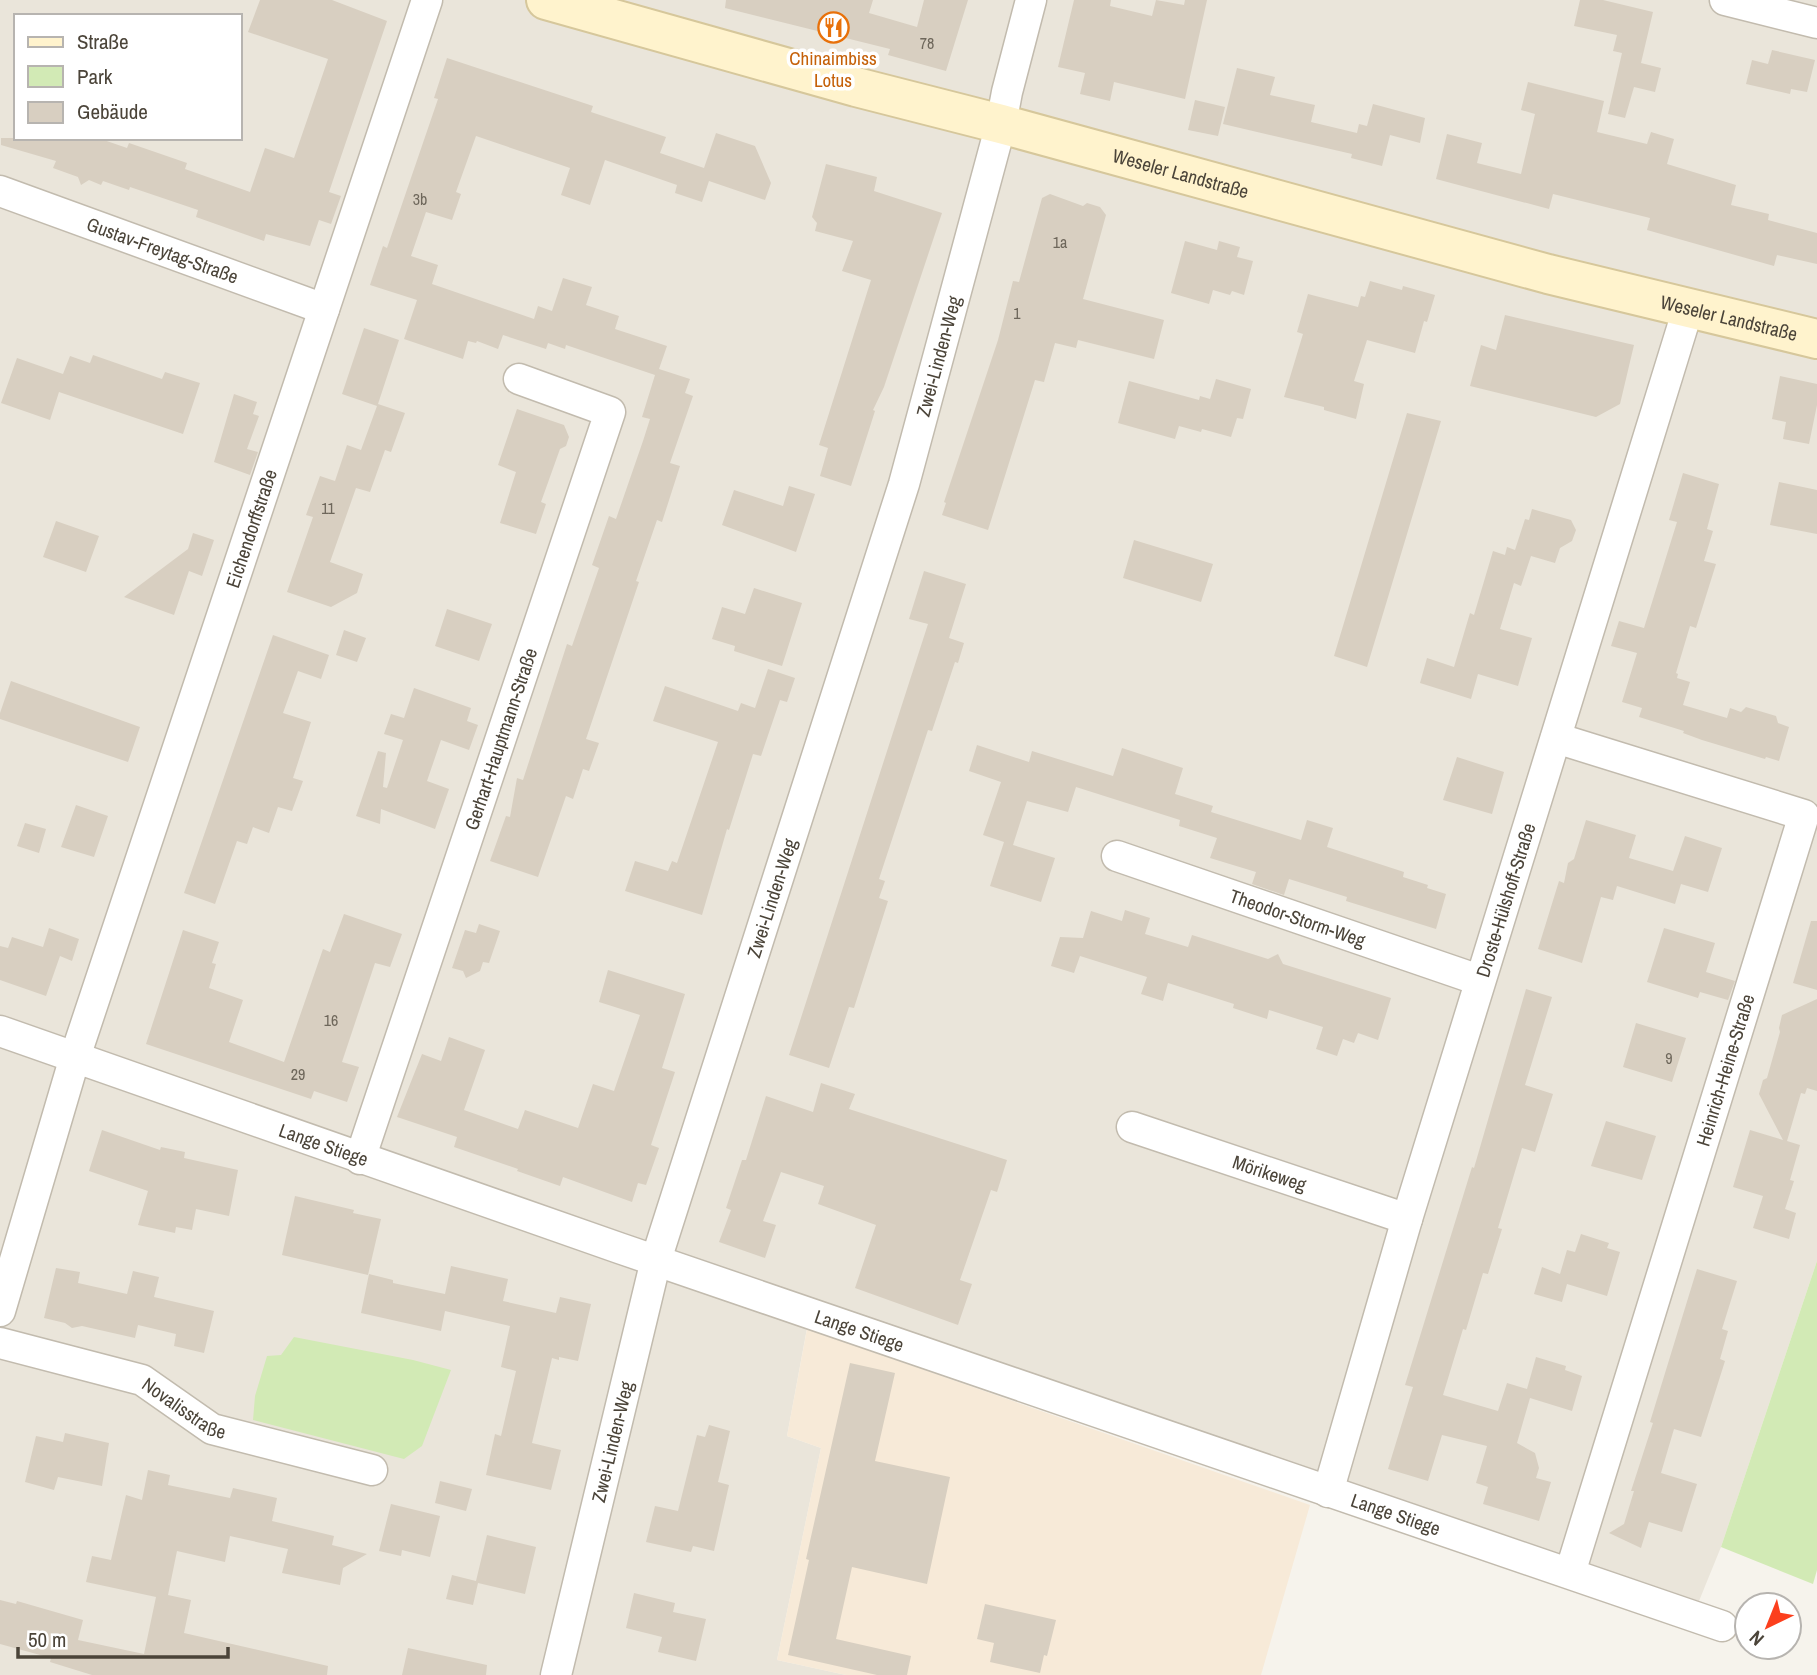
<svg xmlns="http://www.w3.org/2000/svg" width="1817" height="1675" viewBox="0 0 1817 1675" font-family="'Archivo Narrow',sans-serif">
<rect width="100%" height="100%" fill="#f6f3ec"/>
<path fill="#eae5da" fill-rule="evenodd" d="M0 0H1817V1261L1721 1547 1699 1601 812 1301 787 1436 821 1448 777 1660 846 1675H0ZM16 16H240V138H16Z"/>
<path fill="#f7ead8" d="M807 1329 1310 1505 1261 1675H846L777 1660 821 1448 787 1436Z"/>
<path fill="#d2eab5" d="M1817 1261V1570L1813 1584 1721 1547Z
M294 1337 413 1360 451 1370 422 1446 404 1459 253 1420 255 1396 267 1356 281 1355Z"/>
<path fill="#d8cfc1" d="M260 0H332L387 21 329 192 341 196 331 224 319 220 310 246 266 234 264 241 196 217 198 210 130 187 129 190 103 181 101 185 89 180 81 185 78 177 53 168 56 161 1 145V138H98L127 148 129 143 187 163 185 169 250 192 265 148 294 158 328 59 248 32Z
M726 0H873L869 13 917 27 924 0H968L946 71 888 55 890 49 725 8Z
M1074 0H1111L1110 6 1152 16 1156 0 1184 5 1185 0H1207L1185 99 1114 82 1110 101 1080 94 1085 73 1058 67Z
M1580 0H1603L1653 12 1641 63 1661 68 1655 92 1634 87 1625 118 1608 114 1622 53 1613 51 1617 35 1574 26Z
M1772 50 1815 60 1807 92 1791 89 1790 94 1746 84 1752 60 1768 64Z
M447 58 593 106 591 112 666 137 660 153 704 168 716 133 755 146 771 183 765 200 709 181 702 202 675 193 677 185 605 160 590 205 561 195 570 168 476 136 456 192 461 194 452 220 426 212 411 256 438 265 432 284 534 319 538 306 552 311 563 278 592 287 586 305 619 316 615 329 667 346 659 369 690 379 685 393 693 396 670 463 680 466 662 522 657 520 636 581 639 582 586 739 599 743 589 771 583 769 573 799 566 796 538 877 490 861 506 816 510 817 517 778 523 780 567 644 572 646 599 568 592 565 609 516 616 519 643 441 650 419 642 417 655 375 566 345 565 349 548 343 546 349 503 335 498 349 477 341 476 343 468 341 463 359 404 339 417 300 370 285 383 246 387 248 438 99 434 98Z
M1237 68 1275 77 1270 95 1315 105 1311 122 1357 133 1359 124 1367 126 1373 104 1425 118 1420 143 1390 135 1382 166 1351 158 1352 154 1223 124Z
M1528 82 1604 101 1597 132 1647 144 1651 132 1674 139 1667 164 1736 185 1731 205 1769 214 1768 220 1817 233V264L1777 255 1774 266 1647 230 1650 218 1553 194 1549 209 1436 179 1447 134 1482 143 1477 163 1521 174 1535 114 1521 110Z
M1195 100 1225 107 1218 136 1188 130Z
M826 164 877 177 874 191 942 213 884 387 873 410 875 411 851 486 820 476 828 448 819 445 871 280 842 271 853 241 815 231 817 223 812 217Z
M1050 194 1083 206 1087 203 1100 207 1106 215 1083 299 1164 320 1154 359 1078 340 1076 348 1055 343 1044 382 1035 380 988 530 942 515 946 503 944 502 998 340 1013 281 1019 282 1042 198Z
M1185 241 1217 250 1219 241 1240 247 1237 257 1253 261 1244 295 1232 291 1230 295 1213 290 1209 304 1171 293Z
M1370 281 1402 290 1403 286 1435 295 1427 322 1424 321 1415 353 1367 340 1354 381 1364 384 1356 419 1324 410V407L1284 397 1303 334 1297 332 1308 294 1358 307 1361 296 1365 297Z
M1505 315 1634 345 1620 404 1596 417 1470 386 1481 345 1496 350Z
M364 328 399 340 378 404 405 413 391 452 385 450 370 492 356 488 330 562 363 574 357 593 331 607 287 592 313 517 306 515 320 476 335 481 347 445 361 450 377 406 342 394Z
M93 355 162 379 165 372 200 383 183 434 59 392 50 420 1 403 17 358 63 374 70 356 90 363Z
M1780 376 1817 384V405L1809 444 1783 439 1786 422 1772 419Z
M1216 379 1251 389 1243 419 1237 418 1231 437 1202 429 1201 432 1179 426 1175 439 1118 423 1129 381 1199 400 1200 396 1210 399Z
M234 394 257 402 253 414 259 416 247 449 258 452 250 475 214 462Z
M517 409 564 425 569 437 566 446 560 449 541 502 546 504 536 534 500 523 516 472 498 465Z
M1407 413 1441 421 1367 667 1334 656Z
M1683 473 1719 484 1707 529 1713 531 1704 561 1716 564 1696 628 1690 626 1676 673 1678 674 1677 678 1690 682 1683 705 1727 718 1730 708 1741 712 1746 707 1776 716 1778 723 1789 727 1779 761 1766 757 1765 759 1702 740 1683 733 1684 731 1639 717 1642 708 1622 702 1637 653 1611 646 1619 621 1644 628 1677 522 1669 520Z
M1779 482 1817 490V534L1770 525Z
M789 486 815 494 796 552 722 525 734 490 783 506Z
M1532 509 1571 520 1576 530 1572 541 1560 548 1555 563 1531 556 1521 586 1514 583 1500 629 1532 638 1518 686 1478 674 1471 699 1420 683 1427 658 1454 667 1470 613 1474 615 1493 551 1505 555 1507 547 1515 550 1525 519 1529 520Z
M56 521 99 536 86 572 43 557Z
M193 533 214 540 202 576 189 571 174 615 124 597 188 549Z
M1134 540 1213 564 1201 602 1123 578Z
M924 571 966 584 949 638 964 643 958 663 955 662 932 731 928 730 879 879 885 881 879 898 888 901 854 1008 849 1007 829 1068 789 1055 928 624 909 619Z
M754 588 802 603 782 666 734 651 735 646 712 639 722 607 745 614Z
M447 609 492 624 479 661 435 646Z
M344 630 366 638 357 662 336 655Z
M273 635 329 655 321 679 298 671 283 713 311 722 293 778 303 781 292 811 278 807 269 833 253 827 247 844 237 841 215 904 184 893Z
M768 669 795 678 787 702 780 700 761 756 753 754 729 830 727 829 702 915 625 891 635 861 668 871 672 861 677 863 718 742 653 721 665 686 738 711 741 703 755 708Z
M11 681 140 727 128 762 0 719V713Z
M414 688 471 708 467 721 478 725 469 750 441 740 427 781 449 789 435 829 381 809 380 824 356 816 378 751 386 753 383 787 387 788 403 740 384 734 391 714 404 718Z
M977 745 1029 762 1032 751 1113 776 1122 748 1183 768 1175 794 1213 806 1211 812 1301 840 1307 820 1333 828 1327 847 1404 872 1403 877 1428 885 1427 888 1446 894 1436 929 1346 901 1347 897 1289 879 1284 895 1252 884 1256 872 1210 858 1217 838 1179 826 1180 820 1076 787 1068 812 1027 801 1013 845 1055 858 1041 902 990 886 1004 842 983 835 1001 782 969 771Z
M1457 757 1504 772 1492 814 1443 800Z
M76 805 108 816 94 857 61 847Z
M1586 820 1636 835 1629 858 1673 871 1685 836 1722 848 1708 892 1681 884 1675 904 1617 886 1613 900 1601 897 1582 963 1538 949 1559 881 1564 883 1568 863 1574 859Z
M25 823 46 829 39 853 17 846Z
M1125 910 1150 918 1145 934 1188 947 1192 935 1268 959 1278 954 1283 964 1391 998 1378 1040 1358 1033 1354 1043 1343 1039 1337 1056 1316 1049 1323 1027 1269 1010 1267 1019 1233 1008 1234 1004 1168 983 1163 1001 1141 994 1147 977 1080 956 1074 973 1051 966 1060 937 1083 938 1091 911 1122 921Z
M344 914 402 934 390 967 375 963 342 1062 359 1067 347 1102 314 1091 311 1099 146 1044 183 930 219 942 212 963 216 964 209 988 243 1000 229 1042 284 1062 323 949 330 952Z
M1811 921H1817V990L1793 983Z
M479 924 500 931 489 963 483 962 480 971 466 978 463 971 452 968 465 930 476 933Z
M49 928 79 939 72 961 60 956 46 996 0 980V946L8 948 12 937 43 947Z
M1664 928 1715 943 1706 972 1735 981 1728 1000 1700 992 1698 998 1647 982Z
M608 970 685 994 662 1068 675 1072 651 1145 659 1148 646 1185 638 1183 632 1202 563 1177 560 1186 517 1171 518 1169 454 1147 457 1137 397 1117 422 1054 441 1061 449 1037 485 1050 464 1110 518 1129 525 1110 578 1128 593 1084 614 1091 640 1015 599 1002Z
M1526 989 1552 997 1525 1085 1553 1094 1535 1152 1522 1148 1498 1228 1502 1229 1488 1274 1483 1273 1466 1330 1463 1329 1443 1395 1498 1411 1507 1383 1527 1389 1536 1357 1566 1366 1565 1370 1582 1376 1572 1411 1530 1398 1517 1443 1535 1453 1539 1468 1536 1478 1551 1482 1539 1521 1483 1504 1488 1487 1476 1483 1487 1446 1442 1435 1428 1481 1388 1469 1413 1387 1405 1385 1472 1167 1474 1168Z
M1817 999V1091L1807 1088 1805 1094 1801 1093 1787 1141 1800 1145 1790 1180 1794 1181 1785 1209 1796 1213 1789 1239 1753 1228 1763 1196 1733 1187 1750 1130 1783 1140 1759 1094 1763 1080 1767 1078 1780 1032 1779 1028 1782 1015Z
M1636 1023 1686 1038 1672 1082 1623 1067Z
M821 1083 855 1094 849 1109 1007 1160 997 1192 991 1190 960 1280 972 1284 958 1325 855 1288 876 1225 818 1204 824 1186 781 1172 763 1221 776 1225 765 1258 719 1242 731 1210 726 1208 742 1160H746L766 1096 813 1112Z
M1606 1121 1656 1136 1642 1180 1591 1166Z
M102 1130 160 1150 161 1147 185 1152 184 1158 238 1170 229 1216 196 1209 192 1230 176 1227 175 1233 138 1225 148 1191 89 1171Z
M295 1196 354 1210 353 1213 381 1219 368 1275 282 1255Z
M1581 1234 1609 1243 1607 1248 1620 1252 1607 1296 1567 1284 1562 1302 1534 1294 1542 1267 1560 1274 1567 1250 1575 1252Z
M451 1266 508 1279 503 1301 556 1313 560 1297 591 1304 578 1361 559 1357V1360L552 1358 532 1443 561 1450 551 1490 486 1475 495 1434 501 1436 516 1371 501 1367 510 1326 445 1311 441 1331 361 1313 369 1274 393 1280V1283L445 1294Z
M56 1268 80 1272 78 1283 127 1294 133 1271 159 1277 154 1297 214 1311 204 1353 174 1346 176 1334 138 1325 135 1338 82 1326 72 1328 65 1323 44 1318Z
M1697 1269 1737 1281 1722 1329 1728 1331 1720 1359 1725 1361 1701 1437 1674 1429 1661 1473 1697 1484 1682 1532 1649 1522 1641 1548 1609 1533 1624 1524 1634 1491H1631L1653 1423 1650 1422Z
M850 1363 895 1373 875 1461 950 1477 927 1584 852 1567 836 1639 911 1656 907 1675H877L788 1655 809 1560 806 1559Z
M709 1425 730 1431 718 1482 729 1485 714 1551 693 1546 691 1552 646 1542 655 1506 678 1511 697 1435 705 1437Z
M65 1433 109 1443 102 1486 58 1477 54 1490 25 1482 36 1436 63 1442Z
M148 1470 170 1475 168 1485 230 1498 233 1488 277 1498 272 1521 334 1536 332 1545 367 1554 343 1568 340 1585 282 1573 288 1549 230 1536 225 1562 177 1551 168 1595 191 1600 184 1633 328 1666 327 1675H92L50 1662 51 1658 0 1644V1600L16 1604 17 1601 83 1620 78 1640 144 1654 156 1597 86 1582 92 1556 111 1560 126 1495 142 1500Z
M440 1481 472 1489 466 1511 435 1503Z
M391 1504 440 1516 430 1557 402 1550 401 1556 379 1551Z
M487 1535 536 1547 525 1594 478 1583 473 1605 446 1599 452 1575 476 1581Z
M634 1593 675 1603 673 1612 706 1619 696 1661 658 1652 662 1637 626 1628Z
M985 1604 1056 1620 1047 1656 1044 1655 1040 1673 990 1662 994 1643 977 1639Z
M408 1648 487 1665 486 1675H402Z"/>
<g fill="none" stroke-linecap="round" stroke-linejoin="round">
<defs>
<g id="street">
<path d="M1725 0 1817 23"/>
<path id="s1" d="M0 191 324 309"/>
<path d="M1556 738 1804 815 1570 1573"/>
<path id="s2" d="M1117 856 1479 980"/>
<path id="s3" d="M0 1031 619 1248 1722 1626"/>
<path id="s4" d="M1132 1127 1407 1219"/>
<path id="s5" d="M360 1159 610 412 519 379"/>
<path id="s6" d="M0 1311 75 1057 427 0"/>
<path id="s7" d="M0 1343 142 1380 212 1429 372 1470"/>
<path id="s8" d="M1328 1492 1407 1219 1688 309"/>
<path id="s9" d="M556 1675 656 1260 904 484 1001 124 1007 92 1031 0"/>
</g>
<g id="secondary">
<path id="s10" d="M546 0 856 87 1001 124 1548 274 1817 339"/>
</g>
</defs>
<use href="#street" stroke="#c2bbae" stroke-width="33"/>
<use href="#secondary" stroke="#d6c79b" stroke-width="42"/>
<use href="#street" stroke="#fff" stroke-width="30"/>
<use href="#secondary" stroke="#fff3cd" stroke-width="38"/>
</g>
<defs>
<symbol id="restaurant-ring" viewBox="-11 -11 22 22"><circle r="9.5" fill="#fff" stroke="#e8710a" stroke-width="1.5"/><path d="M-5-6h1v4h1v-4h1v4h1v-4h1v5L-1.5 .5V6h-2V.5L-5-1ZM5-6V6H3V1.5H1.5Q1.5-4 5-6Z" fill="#e8710a"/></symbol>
</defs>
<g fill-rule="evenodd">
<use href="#restaurant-ring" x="816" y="10" width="35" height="35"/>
</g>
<g text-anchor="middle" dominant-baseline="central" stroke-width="7" stroke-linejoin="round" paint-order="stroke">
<g font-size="16" fill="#6e675b">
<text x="927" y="43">78</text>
<text x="420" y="199">3b</text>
<text x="1060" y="242">1a</text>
<text x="1017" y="313">1</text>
<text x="328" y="508">11</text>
<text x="331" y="1020">16</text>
<text x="1669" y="1058">9</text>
<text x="298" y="1074">29</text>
</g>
<g font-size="19" fill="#c56008" stroke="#fff">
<text x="833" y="58">Chinaimbiss<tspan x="833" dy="22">Lotus</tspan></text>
</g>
<g font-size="19" fill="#4b4439" stroke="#fff">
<text stroke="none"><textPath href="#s10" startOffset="658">Weseler Landstraße</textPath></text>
<text stroke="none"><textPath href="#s1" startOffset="173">Gustav-Freytag-Straße</textPath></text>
<text stroke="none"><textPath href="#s10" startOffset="1225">Weseler Landstraße</textPath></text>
<text stroke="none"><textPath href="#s9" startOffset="1374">Zwei-Linden-Weg</textPath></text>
<text stroke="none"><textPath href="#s6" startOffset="822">Eichendorffstraße</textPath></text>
<text stroke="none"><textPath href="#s5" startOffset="443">Gerhart-Hauptmann-Straße</textPath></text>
<text stroke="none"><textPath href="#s9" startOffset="807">Zwei-Linden-Weg</textPath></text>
<text stroke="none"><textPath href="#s8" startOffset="618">Droste-Hülshoff-Straße</textPath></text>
<text stroke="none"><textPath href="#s2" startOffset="191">Theodor-Storm-Weg</textPath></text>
<text transform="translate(1725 1070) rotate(-73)">Heinrich-Heine-Straße</text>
<text stroke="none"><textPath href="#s3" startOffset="343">Lange Stiege</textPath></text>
<text stroke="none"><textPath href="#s4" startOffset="145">Mörikeweg</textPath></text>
<text stroke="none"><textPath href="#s3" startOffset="910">Lange Stiege</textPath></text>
<text stroke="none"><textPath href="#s7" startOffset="198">Novalisstraße</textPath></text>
<text stroke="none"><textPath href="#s9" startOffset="240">Zwei-Linden-Weg</textPath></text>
<text stroke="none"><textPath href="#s3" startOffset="1477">Lange Stiege</textPath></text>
</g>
</g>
<rect x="14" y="14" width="228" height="126" fill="#ffffff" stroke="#b7b4b0" stroke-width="2"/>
<rect x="28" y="37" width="35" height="10" fill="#fff3cd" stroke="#b7b4b0" stroke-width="2"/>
<text x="77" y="49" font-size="21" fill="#4b4439">Straße</text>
<rect x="28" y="66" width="35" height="21" fill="#d2eab5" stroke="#b7b4b0" stroke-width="2"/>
<text x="77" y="84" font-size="21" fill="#4b4439">Park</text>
<rect x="28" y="102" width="35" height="21" fill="#d8cfc1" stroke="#b7b4b0" stroke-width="2"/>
<text x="77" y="119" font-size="21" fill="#4b4439">Gebäude</text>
<g transform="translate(1768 1626) rotate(223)"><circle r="33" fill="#ffffff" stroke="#b7b4b0" stroke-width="2"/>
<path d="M0-5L12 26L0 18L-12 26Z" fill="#fc3f1d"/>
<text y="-10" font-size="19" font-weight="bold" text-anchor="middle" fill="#4b4439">N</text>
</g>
<path d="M18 1647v10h210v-10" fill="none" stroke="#4b4439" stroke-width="3.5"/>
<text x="28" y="1647" font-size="21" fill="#4b4439" stroke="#ffffff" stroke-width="5" paint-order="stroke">50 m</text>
</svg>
